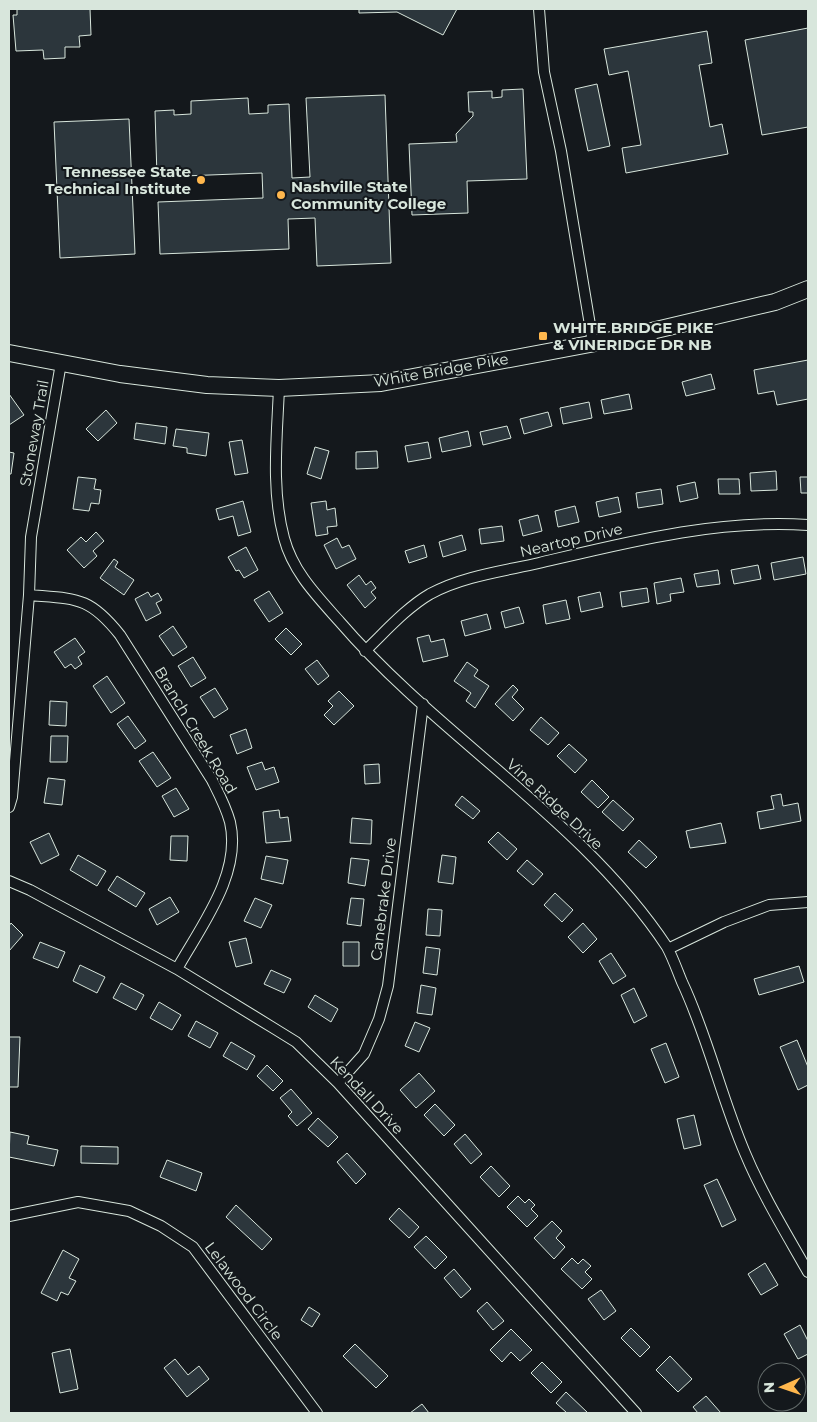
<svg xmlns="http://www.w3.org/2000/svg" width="817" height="1422" viewBox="0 0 817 1422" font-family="Montserrat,sans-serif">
<rect width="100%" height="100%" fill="#14181c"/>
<path fill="#2c363c" stroke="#d8e6dc" d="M17 9H90L91 35 79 36 80 47H65V58L44 59 43 50 16 51 13 15H17Z
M359 9H457L443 35 397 12 359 13Z
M808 28V127L762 135 745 40Z
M707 31 712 63 699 65 710 127 722 124 728 154 626 173 622 148 641 145 628 71 609 75 604 49Z
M597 84 610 146 588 151 575 89Z
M523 89 527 179 467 181 468 213 412 215 409 144 457 142 456 134 473 116V112H469L468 92 492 91V98L502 97V90Z
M385 95 391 263 317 266 315 218 288 219 289 249 160 254 158 202 263 198 262 173 157 177 155 111 174 110V115L191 114V101L248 98 249 114 268 113V105L289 104 292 178 310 177 306 98Z
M129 119 135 254 60 258 54 122Z
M808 360V399L777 405 774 391 758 394 754 370Z
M711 374 715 389 686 396 682 382Z
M9 394 24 415 9 425Z
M629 394 632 409 604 414 601 400Z
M589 402 592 418 563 424 560 408Z
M106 410 117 423 98 441 86 429Z
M548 412 552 426 524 434 520 419Z
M136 423 167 427 165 444 134 439Z
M507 426 511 438 483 445 480 432Z
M176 429 209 433 206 456 187 453V448L173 446Z
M468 431 471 446 442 452 439 438Z
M242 440 248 473 235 475 229 442Z
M428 442 431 458 408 462 405 446Z
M315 447 329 451 321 479 307 474Z
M377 451 378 468 356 469V452Z
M9 452 14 453 11 474H9Z
M776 471 777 490 751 491 750 473Z
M78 477 96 479 94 489 101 490 99 504 91 503 89 511 73 509Z
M800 477H808V493H801Z
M718 479H739L740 494H719Z
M695 482 698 498 680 502 677 486Z
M661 489 663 504 638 508 636 493Z
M618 497 621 512 599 517 596 502Z
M243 501 251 532 238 536 233 516 219 520 216 509Z
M326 501 327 510 335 508 337 526 327 527 328 534 316 536 311 503Z
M575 506 579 522 558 527 555 511Z
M538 515 542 531 523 536 519 520Z
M502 526 504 541 481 544 479 529Z
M96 532 104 541 93 551 97 556 84 568 67 550 81 537 86 542Z
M462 535 466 550 443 557 439 542Z
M337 538 342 548 349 545 356 559 336 569 324 545Z
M424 545 427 557 409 563 405 551Z
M246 547 258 570 244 578 239 570 236 571 228 557Z
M803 557 806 574 774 580 771 563Z
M114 559 118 562 115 567 134 580 124 595 100 578Z
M758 565 761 579 734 584 731 570Z
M718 570 720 584 697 587 694 574Z
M359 575 366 585 371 581 376 588 371 592 376 598 365 608 347 585Z
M681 578 684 592 670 594 671 601 657 604 654 583Z
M647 588 649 602 622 607 620 592Z
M269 591 283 613 269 622 254 600Z
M148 592 151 597 158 593 162 600 156 603 161 613 146 621 135 599Z
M600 592 603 607 581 612 578 597Z
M566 600 570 619 546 624 543 605Z
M519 607 524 623 505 628 501 612Z
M487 614 491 629 465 636 461 621Z
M173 626 187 647 173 656 159 636Z
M286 628 302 644 291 655 275 639Z
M429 635 431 642 444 639 448 656 423 662 417 638Z
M75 638 85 652 78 657 82 664 75 669 71 664 65 668 54 652Z
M193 657 206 678 191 687 178 666Z
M317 660 329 676 318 685 305 669Z
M467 662 478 670 474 676 489 686 475 708 466 701 471 693 454 681Z
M107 676 125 703 111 713 93 686Z
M513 685 518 690 512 697 524 709 513 721 495 704Z
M215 688 228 709 214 718 200 697Z
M339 691 354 706 334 725 324 715 333 706 328 701Z
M50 701 67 702 66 726 49 725Z
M128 716 146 741 135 749 117 724Z
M541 717 559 733 548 745 530 730Z
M246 729 252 748 237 754 230 735Z
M51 736H68L67 762H50Z
M569 744 587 760 575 773 557 756Z
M153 752 171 778 157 787 139 761Z
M262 762 265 770 274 767 279 782 256 790 247 767Z
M379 764 380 783 365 784 364 765Z
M48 778 65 780 62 805 44 803Z
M592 780 609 797 598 808 581 792Z
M176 788 189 809 174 817 162 796Z
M781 794 783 806 798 803 801 821 760 829 757 812 774 809 771 796Z
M462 796 480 811 473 819 455 805Z
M613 800 634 819 623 831 602 812Z
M279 810 280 818 288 817 291 841 266 843 263 812Z
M352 818 372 820 371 844 350 843Z
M721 823 726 843 690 848 686 831Z
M498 832 517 849 507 860 488 842Z
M49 833 59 855 41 864 30 842Z
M171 836H188L187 861 170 860Z
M639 840 657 857 646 868 628 852Z
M78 855 106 871 97 886 70 870Z
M442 855 456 857 453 884 438 882Z
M266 856 288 860 283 884 261 879Z
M351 858 369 860 365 886 348 883Z
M527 860 543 874 533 885 517 871Z
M117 876 145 893 136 907 108 890Z
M555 893 573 910 562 922 544 905Z
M170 897 179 912 157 925 149 909Z
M255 898 272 905 261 928 244 921Z
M351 898 364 899 361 926 347 924Z
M428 909 442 910 440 936 426 935Z
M11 923 23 935 9 951V926Z
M583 923 597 939 583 953 568 937Z
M246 938 252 963 236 967 229 942Z
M40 942 65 952 58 968 33 958Z
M343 942H359V966H343Z
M426 947 440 949 437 975 423 973Z
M611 953 626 976 613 984 599 961Z
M80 965 105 977 97 993 73 981Z
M799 966 804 982 759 995 754 979Z
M271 970 291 979 284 993 264 984Z
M121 983 144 995 136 1010 113 998Z
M421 985 436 988 432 1015 417 1013Z
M634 988 647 1016 634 1023 621 995Z
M315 995 338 1009 331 1022 308 1007Z
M159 1002 181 1015 172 1030 150 1018Z
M196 1021 218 1033 210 1048 188 1036Z
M415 1022 430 1028 419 1052 405 1046Z
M9 1037H20L18 1087H9Z
M797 1040 808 1067V1085L798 1090 780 1047Z
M231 1042 255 1056 247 1070 223 1056Z
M666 1043 679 1077 665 1083 651 1049Z
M267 1065 283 1081 273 1091 257 1076Z
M419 1073 435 1091 416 1108 400 1090Z
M291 1089 312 1113 297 1126 288 1116 292 1112 280 1098Z
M435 1104 455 1125 444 1136 424 1115Z
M694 1115 701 1145 684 1149 677 1119Z
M318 1118 338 1137 328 1147 308 1129Z
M10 1132 29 1136 27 1144 58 1150 54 1166 9 1157Z
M465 1134 482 1154 471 1164 454 1144Z
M81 1146 118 1147V1164L81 1163Z
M347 1153 366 1174 356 1184 337 1162Z
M167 1160 202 1173 196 1191 160 1177Z
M491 1166 510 1186 499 1197 480 1177Z
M717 1179 736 1220 722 1227 704 1185Z
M518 1196 525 1203 529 1199 535 1205 531 1209 538 1216 527 1227 507 1207Z
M236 1205 272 1239 262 1250 226 1217Z
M399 1208 419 1227 409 1238 389 1219Z
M552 1221 562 1231 556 1238 565 1247 554 1259 534 1238Z
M426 1236 447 1257 435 1269 414 1247Z
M63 1250 79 1259 69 1278 76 1281 68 1295 61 1292 57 1301 41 1293Z
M572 1258 578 1264 583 1259 591 1266 585 1272 592 1279 582 1289 561 1269Z
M765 1263 778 1285 761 1295 748 1274Z
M454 1269 471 1289 461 1298 444 1278Z
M601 1290 616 1311 604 1320 588 1299Z
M487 1302 504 1321 493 1330 477 1311Z
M309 1307 320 1314 312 1327 301 1320Z
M800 1325 808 1341V1354L798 1359 784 1334Z
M631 1328 650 1347 640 1357 621 1338Z
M511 1329 532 1350 520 1361 511 1352 502 1362 490 1350Z
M355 1344 388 1376 376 1388 343 1356Z
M70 1349 78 1389 60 1393 52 1353Z
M670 1356 692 1379 678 1392 656 1370Z
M175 1359 188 1375 199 1366 209 1379 187 1397 164 1368Z
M542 1362 562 1382 551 1393 531 1373Z
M566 1392 588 1413H567L556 1403Z
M706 1396 721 1413H698L693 1407Z
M422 1404 429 1413H410Z"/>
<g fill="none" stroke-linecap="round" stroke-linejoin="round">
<defs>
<path id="street" d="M539 9 544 72 561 151 593 343
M279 388C277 437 271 490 284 538 293 572 317 596 340 622 438 736 584 821 667 947 673 958 677 970 682 982 708 1037 721 1097 745 1153 762 1194 786 1233 808 1272
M29 595C76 599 89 596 120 635L212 780C219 794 226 807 230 822 242 874 201 926 177 969
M365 651C385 632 406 608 430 594 463 576 504 571 539 563 628 542 717 519 808 525
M9 807 12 797 29 595 31 537 61 363
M9 881 30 890 177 969 275 1029 296 1042 338 1083 636 1413
M668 949 724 922 769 905 808 902
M338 1083 364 1054 379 1019 388 986 423 704
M9 1216 78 1202 129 1211 161 1226 193 1247 317 1413"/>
<path id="primary" d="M9 353 120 374 207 385 279 388 381 383 622 338 775 302 808 289"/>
</defs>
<use href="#street" stroke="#d8e6dc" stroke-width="12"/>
<use href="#primary" stroke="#d8e6dc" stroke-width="18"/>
<use href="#street" stroke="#14181c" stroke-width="10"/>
<use href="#primary" stroke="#14181c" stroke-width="16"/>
</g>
<g fill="#ffb74d" stroke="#14181c" stroke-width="2">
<circle cx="201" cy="180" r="5"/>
<circle cx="281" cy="195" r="5"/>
<rect x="538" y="331" width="10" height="10" rx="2.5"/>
</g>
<g text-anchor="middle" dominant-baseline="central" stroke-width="4" stroke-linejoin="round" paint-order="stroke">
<g font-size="15" font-weight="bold" fill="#d8e6dc" stroke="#14181c" text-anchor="start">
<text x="191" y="171" text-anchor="end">Tennessee State<tspan x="191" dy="17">Technical Institute</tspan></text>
<text x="291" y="186">Nashville State<tspan x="291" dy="17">Community College</tspan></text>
<text x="553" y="327">WHITE BRIDGE PIKE<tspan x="553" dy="17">&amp; VINERIDGE DR NB</tspan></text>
</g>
<g font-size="15" fill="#d8e6dc" stroke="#14181c">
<text transform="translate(441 370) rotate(-10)">White Bridge Pike</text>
<text transform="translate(34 433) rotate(-80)">Stoneway Trail</text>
<text transform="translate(571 540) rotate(-13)">Neartop Drive</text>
<text transform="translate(196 730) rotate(59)">Branch Creek Road</text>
<text transform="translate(555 804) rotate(43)">Vine Ridge Drive</text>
<text transform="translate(383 899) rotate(-83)">Canebrake Drive</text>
<text transform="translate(367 1095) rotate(47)">Kendall Drive</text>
<text transform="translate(244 1291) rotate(53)">Lelawood Circle</text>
</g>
</g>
<rect width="817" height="1422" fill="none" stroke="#d8e6dc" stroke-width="20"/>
<g transform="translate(782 1387) rotate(268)"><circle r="24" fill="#14181c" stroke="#626a69"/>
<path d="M0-4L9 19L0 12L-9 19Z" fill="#ffb74d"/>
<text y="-8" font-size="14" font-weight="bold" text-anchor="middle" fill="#d8e6dc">N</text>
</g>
</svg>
